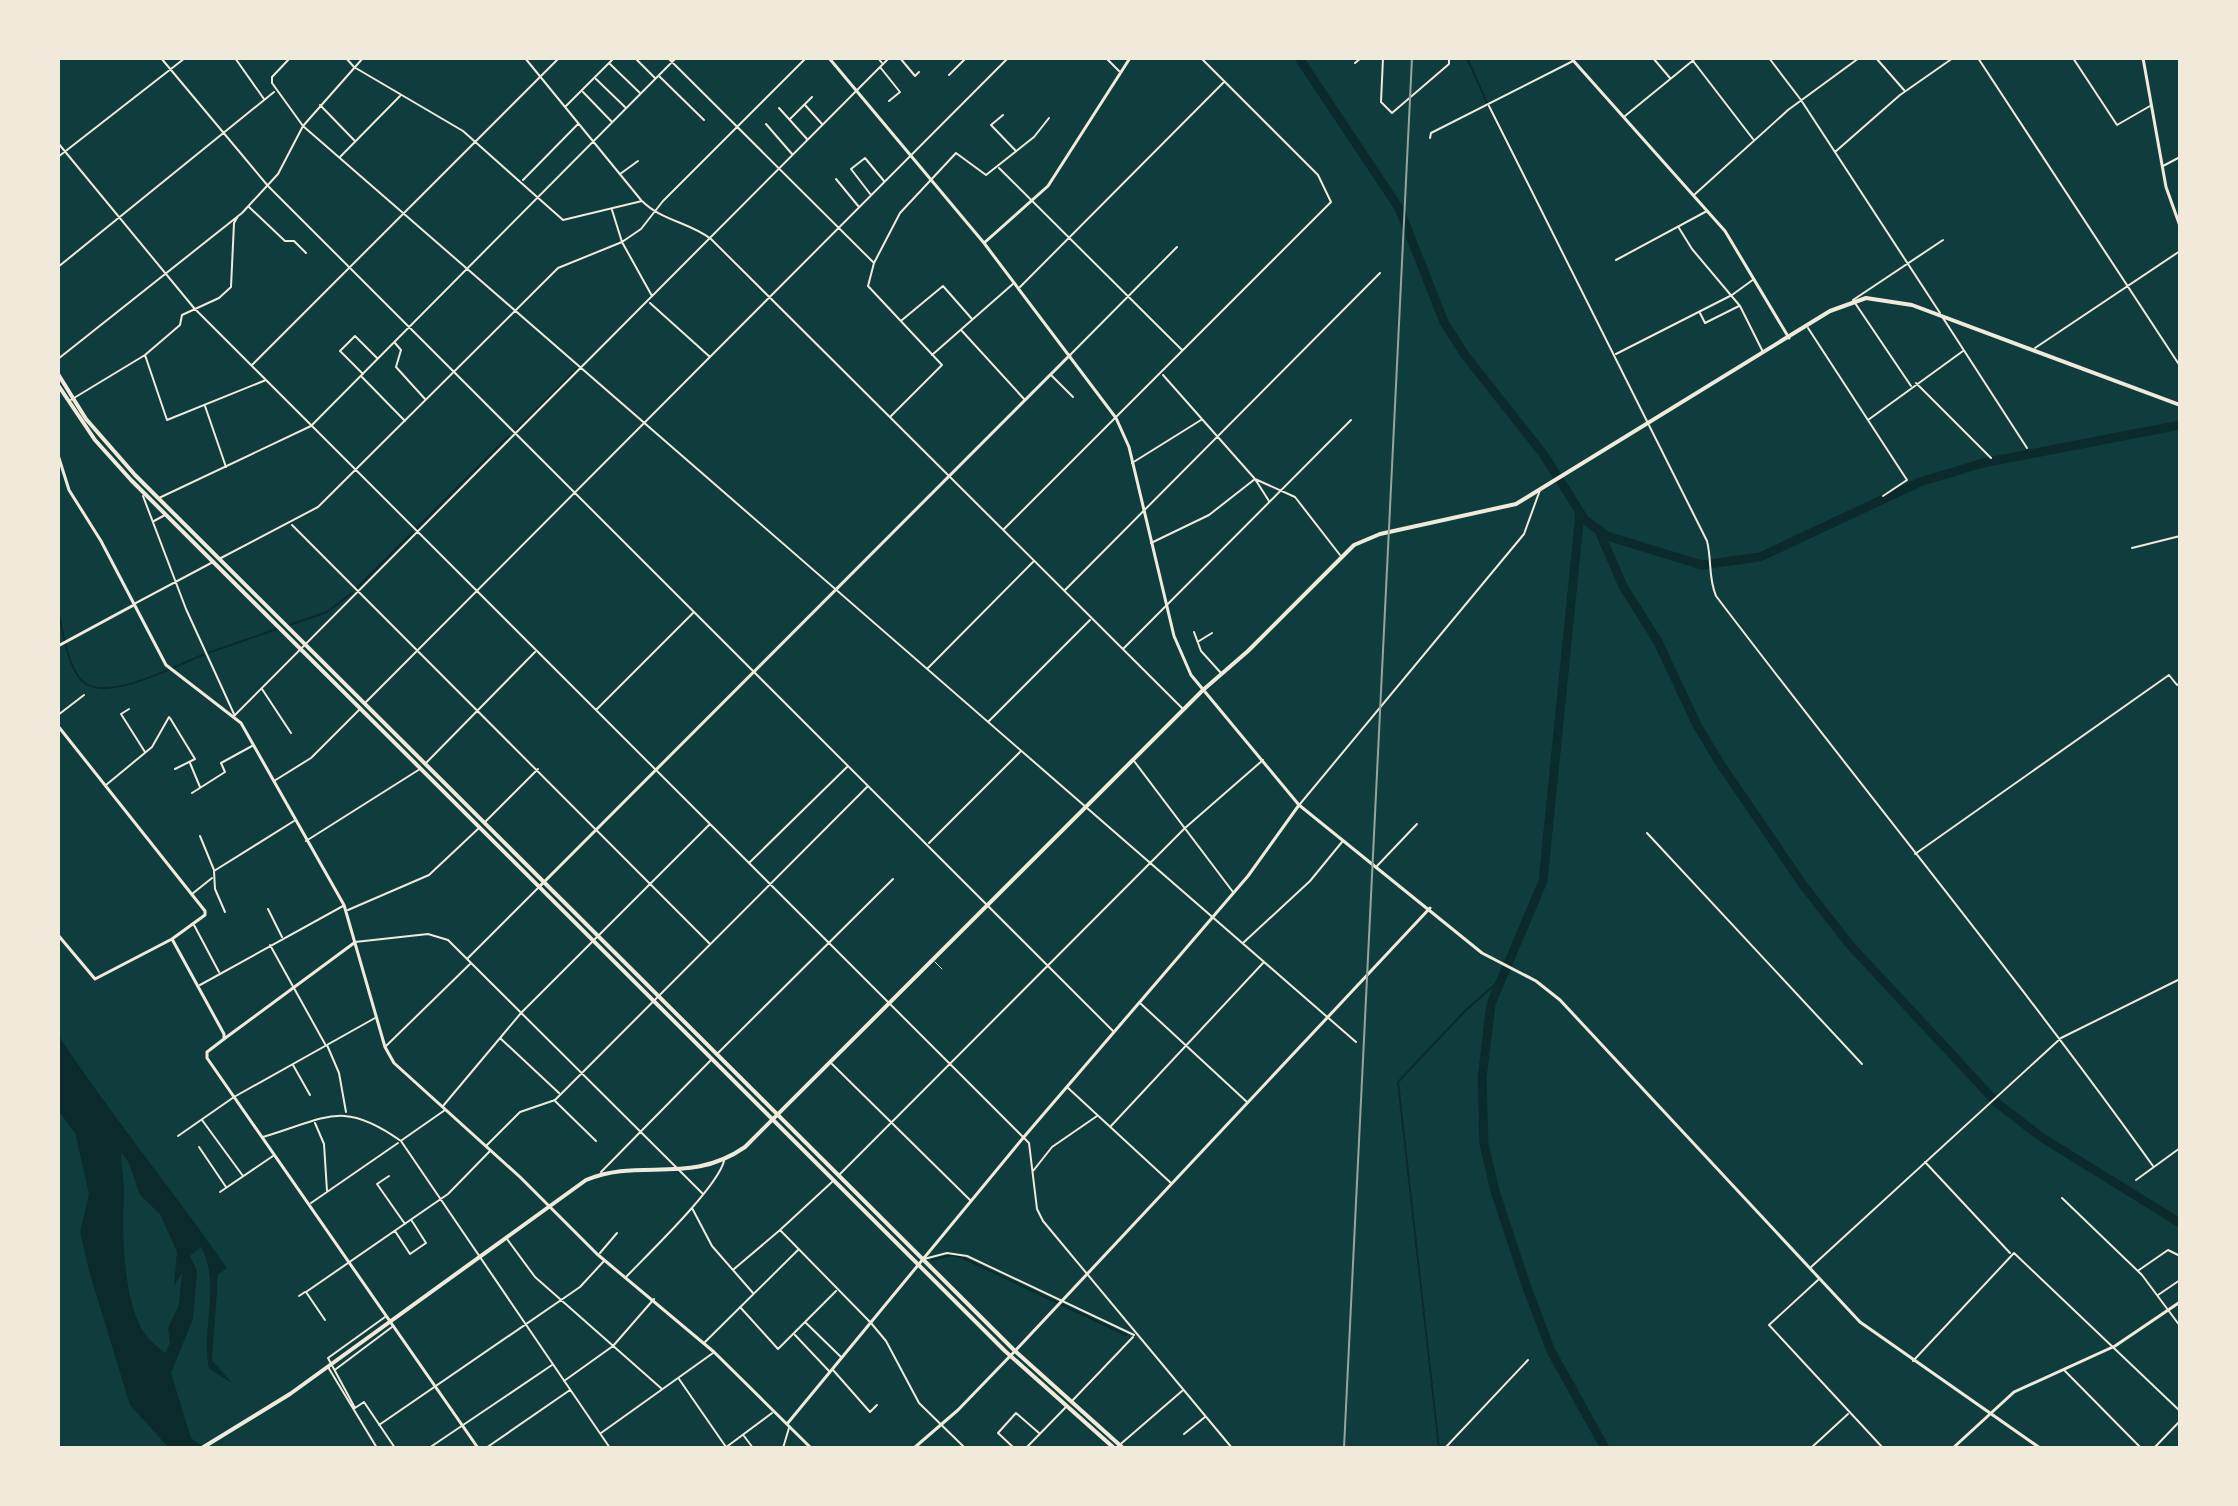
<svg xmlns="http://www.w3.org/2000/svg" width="2238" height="1506" viewBox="0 0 2238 1506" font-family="'Sofia Sans Condensed',sans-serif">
<rect width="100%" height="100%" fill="#0f3d3e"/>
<path fill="#0a2a2b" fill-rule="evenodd" d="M58 1035C111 1115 172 1189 227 1268L218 1275 212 1360 232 1383 209 1369C201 1329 221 1283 201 1247L190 1256 197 1271 193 1319 171 1373 191 1438 205 1448H169L130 1405 89 1271 80 1232 89 1194 75 1133 58 1110ZM121 1153 128 1161 140 1195 160 1214 177 1252 174 1286 182 1273 179 1305 168 1328 170 1343 165 1353C158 1347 148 1340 143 1331 123 1296 122 1236 124 1197 125 1182 121 1167 121 1153Z"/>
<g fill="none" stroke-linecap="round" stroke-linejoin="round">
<path stroke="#0a2a2b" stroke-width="2" d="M1467 58 1488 105
M516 430 577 369
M417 528 509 436
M357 588 412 533
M58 611C63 631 66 658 78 676 99 709 175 665 203 655
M286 626 327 612 352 593
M208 653 277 629
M932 1260 952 1255 963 1258 1126 1335
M1439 1448 1398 1082 1465 1011 1500 980"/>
<path stroke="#0a2a2b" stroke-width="9" d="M1299 58 1399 208 1444 322 1465 355 1544 455 1585 520 1607 536 1702 565 1760 557 1920 482 1983 463 2180 425
M1580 513 1543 881 1491 1004 1482 1078 1484 1144 1495 1191 1526 1285 1551 1351 1605 1448
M1599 531 1623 586 1658 642 1697 725 1719 762 1803 885 1850 945 1997 1103 2041 1137 2180 1223"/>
<path stroke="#f1e9da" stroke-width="1" d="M935 962 942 969"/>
<path stroke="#f1e9da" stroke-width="2" d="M58 620V641"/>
<path stroke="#f1e9da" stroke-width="2" d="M161 58 268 186 1113 1031
M235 58 264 99
M290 58 272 77V83L303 126 1356 1042
M346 58 354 67 463 131 563 220 642 201C662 221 689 222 711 239L1183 709
M525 58 641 200
M635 58 655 78
M668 58 874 263 868 286 942 365 891 416
M878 58 882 63
M900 58 915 76 919 72
M1106 58 1119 71
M1383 58 1381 102 1392 113 1449 64V58
M1653 58 1670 78
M1769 58 1801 100 1940 313
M1876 58 1904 90
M1978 58 2180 366
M2073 58 2117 125 2150 106
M1693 61 1753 139
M1355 63 1361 58
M610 64 640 93
M880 67 900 92 889 101
M949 75 966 58
M659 76 704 120
M596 79 626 108
M583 92 612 122
M320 105 354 140
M805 105 822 124
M1489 106 1707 541C1712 561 1708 577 1716 596 1861 787 2014 972 2153 1166
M565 107 614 58
M779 108 807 139
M1003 115 991 125 1016 151
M1625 116 1696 58
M790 119 812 97
M766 124 792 154
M1430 138 1431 133 1573 61
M58 143 194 308 1029 1143 1037 1209 1043 1221 1232 1448
M1835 152 1900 95 1953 58
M58 157 185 58
M340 157 400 96
M2163 166 2180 157
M999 168 1182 350
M620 174 638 161
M836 179 859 207
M523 180 578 124
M871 195 851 169 865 158 884 181
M1694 195 1788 110 1859 58
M249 207 285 241H294L306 253
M238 216 234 223 231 287 219 298 182 315 180 325 145 355 167 420 266 380
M1679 228 1692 249 1740 306 1763 352
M1616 260 1707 211
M874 263 900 213 956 153 986 175 1034 137 1049 118
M58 267 274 92
M1020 287 1224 82
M652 296 622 242 641 229 663 201 806 58
M650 303 710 357
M1700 313 1705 323 1739 306
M1943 318 2027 448
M902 320 943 286 972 319
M1808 328 1907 480 1883 496
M962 331 1025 400
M395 343 401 350 396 367 425 399
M2035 348 2180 251
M1071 354 1177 247
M1616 354 1732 295 1754 279
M932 355 1014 283
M58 359 242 213 278 174 303 126 363 58
M252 365 559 58
M363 374 340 351 355 336 377 358
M1051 375 1073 397
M1163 375 1255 479 1269 501
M362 377 405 421
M1916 383 1991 458
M1911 386 1853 300 1943 240
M69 401 145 355
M205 406 226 467
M1868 420 1963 351
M1132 463 1201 420
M143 496 186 609 234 714
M159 498 311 426 676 58
M154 521 165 515
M292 525 709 943
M1004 529 1331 202 1318 175 1201 58
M1151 543 1209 515 1255 479 1295 497 1340 555
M2132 548 2180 536
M219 559 318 507 558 268 622 242 612 210
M1065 590 1380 273
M134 604 213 562
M1194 632 1201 651 1221 673
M1199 641 1212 633
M1123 649 1351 420
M928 668 1033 562
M262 689 291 733
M364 704 1008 58
M129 709 121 714 145 752
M596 710 693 613
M58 715 84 695
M234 716 889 58
M170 718 195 759 175 769
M988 722 1090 620
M1134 761 1233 892
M190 763 200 787
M425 764 535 652
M274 781 311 758 360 709
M106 785 152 747 169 717
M192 793 225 772 221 763 252 746
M1300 804 1524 534 1540 490
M484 823 538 769
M1647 833 1862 1064
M200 836 214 870
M306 841 420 769
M929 843 1020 752
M1915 854 2169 675 2177 685 2180 683
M749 863 847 767
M1377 866 1417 824
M192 894 212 878
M268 909 282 937
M348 910 429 875 479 828
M225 912 215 889 214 871 294 821
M194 925 219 972
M355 942 428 934 448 940 702 1193
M1243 943 1310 881 1342 842
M270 945 325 1044
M468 958 539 887
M200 985 343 906
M1140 1003 1247 1102
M500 1038 559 1093
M327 1045 339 1073 346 1112
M386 1046 470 964
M718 1053 893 879
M832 1064 970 1200
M293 1065 310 1095
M1067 1087 1171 1183
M554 1100 596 1141
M443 1106 521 1013 710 824
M202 1120 243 1176
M315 1123 324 1144 327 1191
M1111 1126 1263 963
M178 1136 234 1097 375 1018
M263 1137C327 1118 342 1099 401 1141L610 1448
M402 1140 445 1110
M487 1145 520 1112 555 1100 867 787
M199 1147 226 1187
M1925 1162 2010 1253
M1033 1171 1052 1147 1097 1116
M601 1172 711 1060
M839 1175 1185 828 1263 760
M389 1176 377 1184 405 1224
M2136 1180 2180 1148
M832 1182 780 1230 871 1323 886 1341 919 1403 965 1448
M220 1192 273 1156
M2062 1198 2142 1275 2180 1326
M311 1203 398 1143
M692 1208 712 1246 753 1293
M395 1231 410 1254 426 1243 412 1221
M507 1239 535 1277 662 1389
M600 1253 617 1233
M924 1259 947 1253 967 1256 1134 1335
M1810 1268 2061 1038 2180 979
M734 1269 780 1230
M2139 1270 2168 1250 2180 1256
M626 1277C648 1254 717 1188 724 1161
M1818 1280 1769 1325 1883 1448
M2158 1295 2180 1280
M299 1296 305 1292
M740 1307 778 1349 836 1291
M385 1317 328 1358 355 1408 364 1402 395 1448
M325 1320 306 1292 448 1194 490 1151
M805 1322 841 1357
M795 1335 829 1371
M704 1343 798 1250
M1913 1361 2014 1253 2180 1411
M328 1367 377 1448
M336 1369 392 1327
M833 1370 870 1412 877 1405
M2064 1370 2141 1448
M679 1379 726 1447
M564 1381 613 1346 654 1299
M1071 1402 1133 1337
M379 1425 580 1287 604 1261
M601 1433 713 1353
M1184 1434 1205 1417
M744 1436 753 1448
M429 1448 552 1365
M486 1448 570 1390
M725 1448 772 1413
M783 1448 789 1428
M1014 1448 998 1433 1016 1413 1039 1433
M1026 1448 1067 1406
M1116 1448 1182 1391
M1445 1448 1528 1360
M1811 1448 1848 1414
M2154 1448 2180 1421"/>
<path stroke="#f1e9da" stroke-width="3" d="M829 58 984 243 1116 418 1129 447 1174 636 1191 675 1299 805 1482 953 1536 981 1560 1000 1860 1322 2040 1448
M984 243 1048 186 1130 58
M58 455 69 490 101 541 166 665 241 723 344 905 385 1047 394 1063 520 1177 597 1254 714 1352 811 1448
M58 646 132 606
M58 726 205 911V915L172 939 95 979 58 935
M539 887 1070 355
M172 939 224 1034V1039L207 1052V1058L478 1448
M224 1039 354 943
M787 1424 1023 1138 1248 876 1299 805
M914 1448 958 1410 1015 1351 1430 908
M1953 1448 2014 1392 2115 1346 2180 1302"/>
<path stroke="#f1e9da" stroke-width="3" d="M1571 58 1725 231 1789 338
M2143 58 2166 187 2180 226"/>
<path stroke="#f1e9da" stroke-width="4" d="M202 1448 290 1394 586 1180C640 1157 689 1186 745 1147L1203 690 1248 651 1354 545 1380 534 1516 504 1830 311 1866 298 1912 305 2180 405"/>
<path stroke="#f1e9da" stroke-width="4" d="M58 374 86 419 135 475 1015 1351 1123 1448
M58 385 95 440 131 480 1005 1351 1114 1448"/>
<path stroke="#97a49c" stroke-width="2" d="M1344 1448 1412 58"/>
</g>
<rect width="2238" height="1506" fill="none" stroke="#f1e9da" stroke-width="120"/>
</svg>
